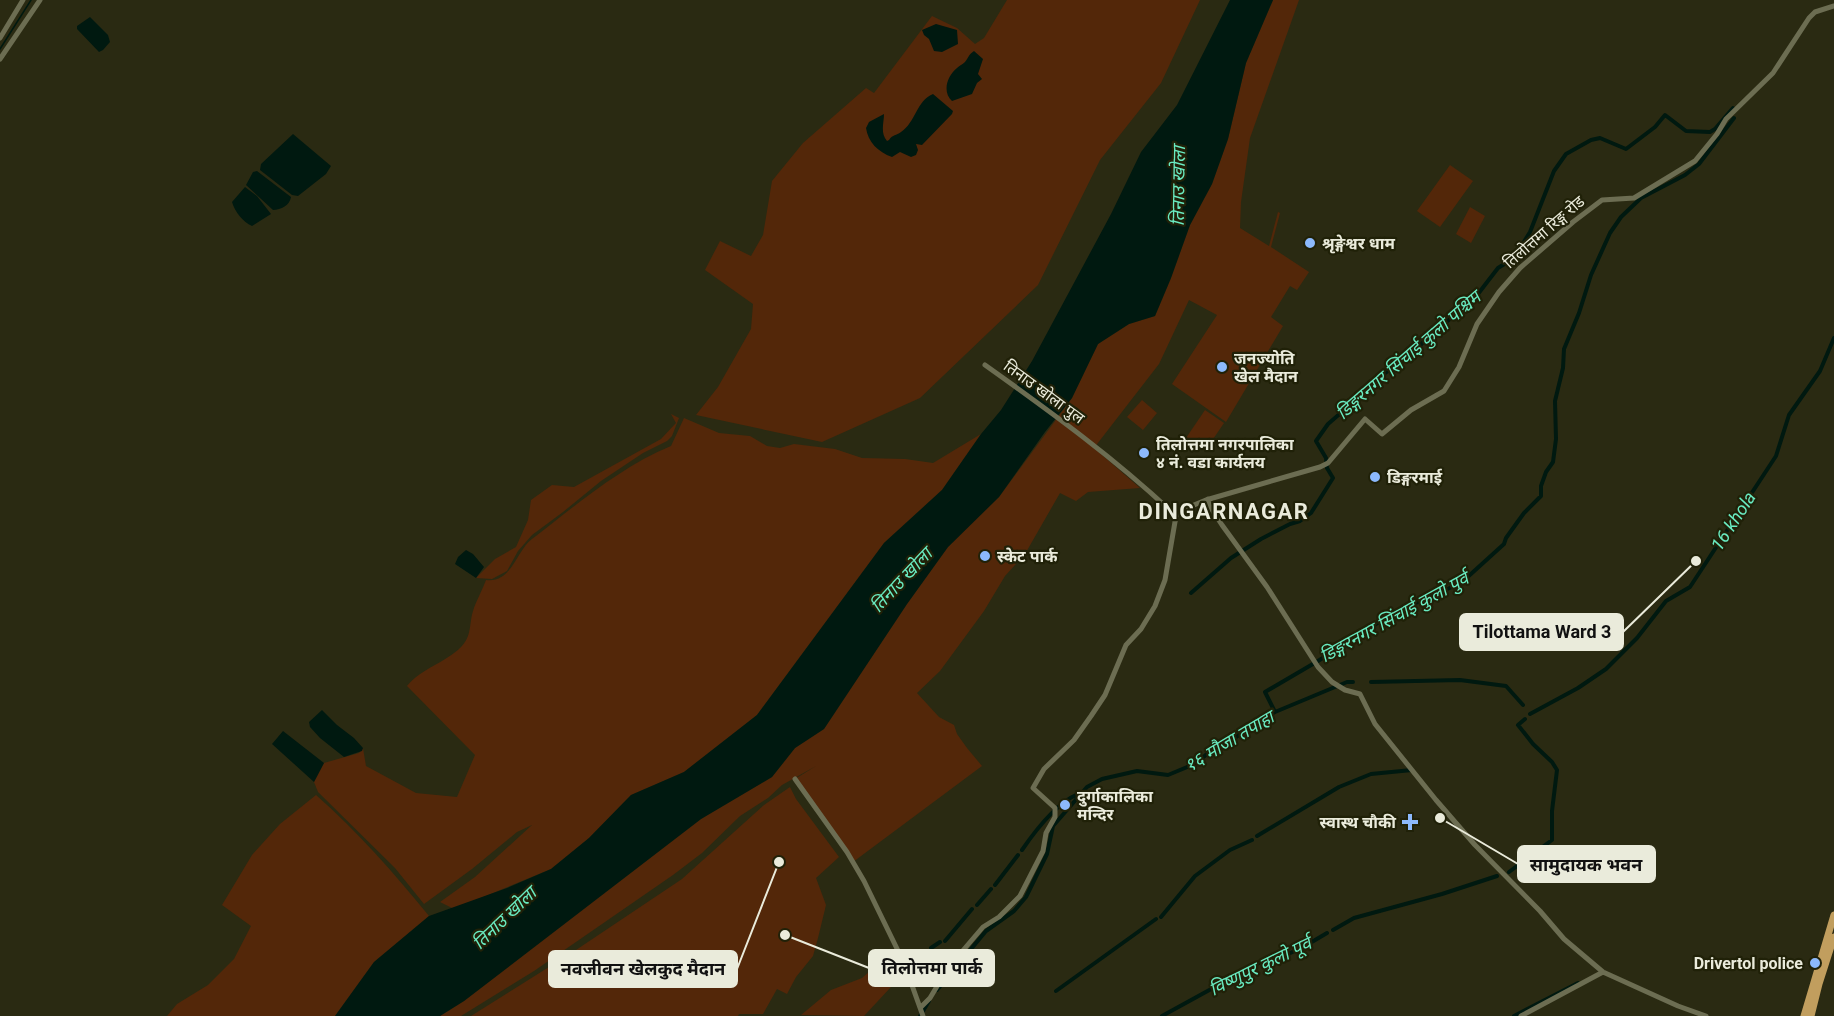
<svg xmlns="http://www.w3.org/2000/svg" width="1834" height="1016" viewBox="0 0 1834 1016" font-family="Roboto,'Noto Sans Devanagari',sans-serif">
<rect width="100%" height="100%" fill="#2a2a12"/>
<path fill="#532709" d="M1007 0H1200L1161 83 1100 160 1038 285 920 398 822 442 696 415 718 387 751 329 753 304 705 270 720 241 751 256 763 235 772 181 803 143 866 88 874 93 932 16 957 28 975 44 984 38Z
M1273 0H1299L1250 138 1241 202 1240 228 1269 246 1278 212 1280 213 1271 247 1309 272 1297 290 1290 286 1271 317 1283 326 1226 422 1172 384 1217 315 1189 300 1159 364 1094 448 1140 488 1088 492 1076 501 1060 493 1025 554 1005 576 984 611 940 671 917 693 939 717 954 725 957 734 967 748 982 766 853 862 795 779 816 766 782 785 768 798 740 816 702 853 673 875 534 971 461 1016H440L464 1001 701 819 772 777 795 748 824 729 907 604 948 547 999 497 1072 398 1098 344 1129 324 1155 316 1171 278 1190 225 1212 184 1228 139 1246 63Z
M1450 165 1473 181 1440 227 1417 211Z
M1470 207 1485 216 1471 243 1456 234Z
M1142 400 1157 413 1143 430 1127 417Z
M1205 410 1224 423 1205 451 1186 438Z
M671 414 679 418 672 436 667 441 643 453 601 481 563 512 532 535 518 551 507 571 492 579 476 578 495 559 516 547 528 520 531 500 552 485 574 487 661 439 676 423Z
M684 418 719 433 750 436 767 446 780 448 794 444 835 449 862 458 905 459 933 463 981 434 942 490 884 543 757 715 684 772 631 795 589 838 551 869 454 909 440 902 475 877 532 825 517 832 472 869 424 904 395 868 318 792 314 782 324 763 359 753 363 748 366 766 416 793 457 797 475 755 407 686C422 668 445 663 461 647 472 636 469 624 473 611 476 601 482 591 486 580 512 583 516 551 532 539 575 506 620 467 671 446Z
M790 787 796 799 839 857 816 878 826 905 818 938 813 956 796 977 787 994 777 989 763 1014H739L738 1016H471L576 950 682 879 764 805Z
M316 795C358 832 394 873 429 916L374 962 335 1016H167L177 1004 208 985 234 959 251 926 222 905 252 855 280 824Z
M891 952 904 973 864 1016 801 1015 831 990 862 978Z"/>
<path fill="#001910" d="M1230 0H1273L1246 63 1228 139 1212 184 1190 225 1171 278 1155 316 1129 324 1098 344 1072 398 1045 432 999 497 948 547 907 604 824 729 795 748 772 777 701 819 464 1001 440 1016H335L374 962 429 916 507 888 551 869 589 838 631 795 684 772 757 715 884 543 942 490 981 434 1001 410 1032 361 1111 214 1141 152 1177 105Z
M90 17 108 35 110 42 103 50 99 52 77 29V26Z
M936 24 957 30 958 44 942 52 934 51 929 39 924 35 922 30Z
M974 51 983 59 978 74 982 79 977 83 972 94 952 101C942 92 947 76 957 68 960 65 962 65 965 62 969 57 968 55 974 51Z
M933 94 953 111 952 114 922 145 916 144 918 150 916 155 911 157 900 152 892 157C878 152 868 142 866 128L869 122 884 114C884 123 880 133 887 141L889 140C893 134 896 136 901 132 916 122 916 101 933 94Z
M293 134 331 166 326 174 298 196 292 195 260 170 261 164Z
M257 171 291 197C290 205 281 210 273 210L246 185 253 172Z
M245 187 257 196 271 214 252 226C243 222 235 212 232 202Z
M466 550 473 554 484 567 476 578 455 564 458 557Z
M322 710 337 725 354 738 363 748 362 751 344 757 320 738 310 727 309 722Z
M283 731 324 763 314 782 272 744Z"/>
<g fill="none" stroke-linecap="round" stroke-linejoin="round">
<path stroke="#001910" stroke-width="1.5" d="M0 49 31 0"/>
<path stroke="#001910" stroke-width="4" d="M1191 593 1231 558 1261 539 1290 524 1300 521 1311 513 1333 478 1327 468 1326 458 1316 441 1328 424 1358 398 1364 388 1410 355 1437 329 1471 303 1498 268 1514 258 1530 232 1554 171 1566 154 1591 140 1600 138 1626 149 1655 127 1665 115 1686 131 1710 132 1715 129 1733 108
M1371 682 1460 680 1506 686 1523 705
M1275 712 1265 692 1318 661 1393 613 1461 583 1504 544 1506 538 1524 513 1541 496V486L1546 472 1553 462 1556 439 1555 401 1563 368 1564 349 1579 313 1591 275 1610 233 1621 217 1641 198 1685 175 1699 164 1734 118
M1530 714 1578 688 1606 669 1637 638 1666 601 1690 587 1776 456 1789 415 1820 371 1834 338
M1235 738 1254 723 1275 712 1347 682H1353
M1257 836 1339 787 1371 774 1412 770
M1022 850C1035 831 1057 803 1078 794
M1509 872 1552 840V811L1557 770 1552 762 1533 744 1518 725 1525 719
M995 885 1018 855
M977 905 991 889
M1161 917 1195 876 1230 850 1252 840
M1333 930 1354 918 1442 894 1497 876
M945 941 972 909
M931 948 940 942
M910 976C918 970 917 960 926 952
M937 990 986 931 1014 911 1026 897 1047 854 1053 826 1087 787 1102 779 1137 771 1168 775 1197 763 1220 742 1235 738
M1056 991 1156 919
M920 1016 929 1001
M1162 1016 1264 960 1284 956 1305 946 1327 933
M1514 1016 1578 983"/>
<path stroke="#6c6d52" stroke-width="5" d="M985 365C1051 412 1117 460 1176 516
M1208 499 1209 505 1222 525 1267 587 1318 667 1332 682 1345 690 1360 694 1375 724 1436 800 1475 845 1540 911 1564 939 1603 972 1678 1006 1706 1016
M795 779 847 852 864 881 904 963 923 1016
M921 1007 930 998 948 968 983 927 999 917 1020 896 1043 851 1046 833 1055 817V808L1033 788 1044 769 1074 740 1091 716 1105 695 1126 645 1141 629 1155 606 1165 580 1176 516 1182 510 1206 500 1320 467 1328 463 1365 419 1382 434 1411 410 1444 391 1459 367 1477 324 1499 292 1520 268 1573 222 1602 200 1634 198 1695 161 1717 134 1726 119 1773 73 1809 18 1815 12 1834 6
M1521 1016 1603 972"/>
<path stroke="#6c6d52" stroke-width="5" d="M0 38 23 0
M0 59 40 0"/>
<path stroke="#c19e5e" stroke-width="7" d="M1804 1016 1834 915
M1811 1016 1819 984 1834 937"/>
</g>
<g fill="#8cb9fc" stroke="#202108" stroke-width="2">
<circle cx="1310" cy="243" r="6"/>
<circle cx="1222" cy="367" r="6"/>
<circle cx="1144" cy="453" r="6"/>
<circle cx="1375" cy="477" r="6"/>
<circle cx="985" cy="556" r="6"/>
<circle cx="1065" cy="805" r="6"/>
<path d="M1407 813h6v6h6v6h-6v6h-6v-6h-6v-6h6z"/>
<circle cx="1815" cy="963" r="6"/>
</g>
<g text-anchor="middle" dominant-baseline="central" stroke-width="4.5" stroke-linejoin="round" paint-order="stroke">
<g font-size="16" fill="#eaebdb" stroke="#202108">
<text transform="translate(1544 232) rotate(-41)">तिलोत्तमा रिङ्ग रोड</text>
<text transform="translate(1044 392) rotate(36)">तिनाउ खोला पुल</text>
</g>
<g font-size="16" font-weight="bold" fill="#eaebdb" stroke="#202108" text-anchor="start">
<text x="1322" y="243">श्रृङ्गेश्वर धाम</text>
<text x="1234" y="358">जनज्योति<tspan x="1234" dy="18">खेल मैदान</tspan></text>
<text x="1156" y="444">तिलोत्तमा नगरपालिका<tspan x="1156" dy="18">४ नं. वडा कार्यलय</tspan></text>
<text x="1387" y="477">डिङ्गरमाई</text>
<text x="997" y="556">स्केट पार्क</text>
<text x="1077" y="796">दुर्गाकालिका<tspan x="1077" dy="18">मन्दिर</tspan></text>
<text x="1396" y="822" text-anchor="end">स्वास्थ चौकी</text>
<text x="1803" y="963" text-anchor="end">Drivertol police</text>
</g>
<g font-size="18" font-style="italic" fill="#69ebc1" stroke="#202108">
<text transform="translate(1178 186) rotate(-89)">तिनाउ खोला</text>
<text transform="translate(1408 355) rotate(-41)">डिङ्गरनगर सिंचाई कुलो पश्चिम</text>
<text transform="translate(1733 521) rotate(-57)">16 khola</text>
<text transform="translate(901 580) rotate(-47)">तिनाउ खोला</text>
<text transform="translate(1394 617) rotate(-29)">डिङ्गरनगर सिंचाई कुलो पुर्व</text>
<text transform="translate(1229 741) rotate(-31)">१६ मौजा तपाहा</text>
<text transform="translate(504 918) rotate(-44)">तिनाउ खोला</text>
<text transform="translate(1260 966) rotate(-26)">विष्णुपुर कुलो पूर्व</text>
</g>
<g font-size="22" font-weight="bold" letter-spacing="1.5" fill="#eaebdb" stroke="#202108">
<text x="1224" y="511">DINGARNAGAR</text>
</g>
</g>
<path fill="none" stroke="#eaebdb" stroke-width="2" d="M1696 561L1623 632M1440 818L1518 864M785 935L869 968M779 862L737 969"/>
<g fill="#eaebdb" stroke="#202108" stroke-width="2">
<circle cx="1696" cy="561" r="6"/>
<circle cx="1440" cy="818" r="6"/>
<circle cx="785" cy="935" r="6"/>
<circle cx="779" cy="862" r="6"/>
</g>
<g fill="#eaebdb" stroke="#eaebdb" stroke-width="2">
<rect x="1460" y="614" width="163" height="36" rx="6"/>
<rect x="1518" y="846" width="137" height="36" rx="6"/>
<rect x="869" y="950" width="125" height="36" rx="6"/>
<rect x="549" y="951" width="188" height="36" rx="6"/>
</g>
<g font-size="18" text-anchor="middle" font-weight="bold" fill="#111">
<text x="1542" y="638">Tilottama Ward 3</text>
<text x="1586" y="871">सामुदायक भवन</text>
<text x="932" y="974">तिलोत्तमा पार्क</text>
<text x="643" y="975">नवजीवन खेलकुद मैदान</text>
</g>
</svg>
